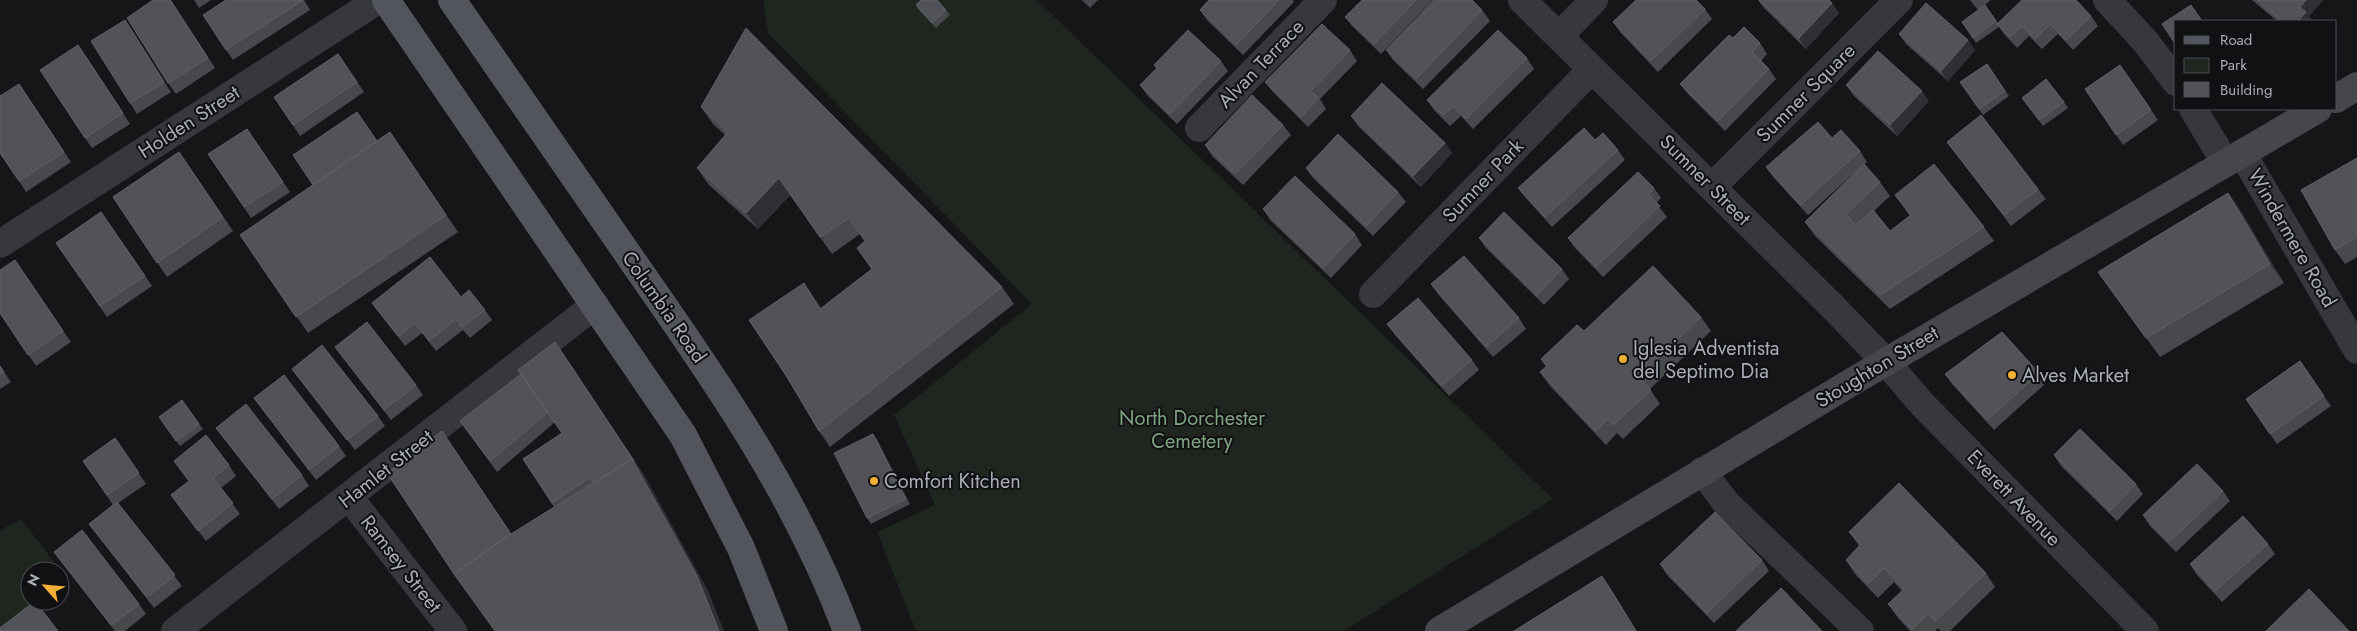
<svg xmlns="http://www.w3.org/2000/svg" width="2357" height="631" viewBox="0 0 2357 631" font-family="Jost,sans-serif">
<rect width="100%" height="100%" fill="#161618"/>
<path fill="#1e261f" d="M763 0H1037L1553 499 1344 631H916L877 532 935 505 894 415 1032 304 768 33Z
M21 519 68 580 60 586V571H30V601H41L0 631V530Z"/>
<g fill="none" stroke-linecap="round" stroke-linejoin="round">
<path stroke="#37383d" stroke-width="28" d="M1522 0 1833 307 1886 362 1922 404 2145 631
M2107 0 2145 41 2176 82
M1559 36 1594 0
M2193 109 2225 162
M1199 128 1323 0
M2242 153 2357 350
M1713 186 1899 0
M0 244 378 0
M1373 294 1592 69
M1702 471 1727 504 1860 631
M349 497 453 631
M175 631 595 305"/>
<path stroke="#45474d" stroke-width="28" d="M2336 99 2357 86
M1439 631 1855 380 2318 109"/>
<path stroke="#53555c" stroke-width="28" d="M386 0 683 435 741 548 774 631
M452 0C515 92 579 184 643 276 722 389 798 500 847 631"/>
</g>
<path fill="#47494d" d="M171 0 215 68 176 94 168 83Z
M194 0H211L199 8Z
M226 0H304L310 10 233 60 203 15Z
M1082 0H1098L1090 8Z
M1209 0H1293L1294 2 1243 55 1207 20 1200 10Z
M1362 0H1433L1381 54 1353 27 1345 17Z
M1758 0H1829L1839 13 1806 49 1763 7Z
M1970 0H1991L1980 9 1985 5 1998 23 2091 16 2098 26 2073 50 2058 34 2042 49 2029 36 2017 48 2004 34 1999 27 1976 43 1962 22 1978 10Z
M2252 0H2323L2309 16 2312 21H2277Z
M916 5 946 10 950 15 936 28 920 11Z
M1705 9 1712 19 1658 72 1620 32 1613 22Z
M1482 10 1490 21 1423 89 1393 60 1386 50Z
M132 30 171 92 137 114 130 103Z
M1899 34 1968 40 1975 50 1948 81 1906 44Z
M1733 38 1760 43 1767 54 1761 61 1769 69 1776 79 1725 131 1688 94 1680 84Z
M1350 50 1357 61 1320 99 1326 109 1308 127 1273 92 1265 82Z
M338 54 364 92 300 136 274 97Z
M85 55 130 124 92 148 85 138Z
M1527 58 1534 69 1473 129 1461 116 1450 126 1434 110 1427 100Z
M1221 61 1228 71 1177 124 1148 96 1140 85 1157 69 1154 65Z
M1987 64 2009 96 1983 115 1960 82Z
M2120 65 2158 120 2123 145 2085 89Z
M19 84 71 162 26 192 19 181Z
M1846 85 1929 101 1897 136 1854 96Z
M2022 98 2064 102 2068 108 2043 126Z
M701 107 1002 287 1014 304 830 447 819 431 816 300 821 308 872 269 865 241 860 234 832 254 790 195 758 229 709 185 697 168 725 135 713 124Z
M1351 116 1445 143 1452 153 1421 187 1358 126Z
M1283 125 1291 135 1243 185 1212 156 1205 145Z
M247 129 290 192 251 218 208 154Z
M390 132 458 232 308 333 240 235Z
M1832 138 1860 151 1867 162 1864 164 1880 182 1890 196 1874 211 1890 231 1910 216 1895 195 1984 227 1994 241 1890 309 1815 236 1805 222 1854 173 1808 215 1774 178 1766 167Z
M1595 140 1618 150 1625 160 1552 227 1526 198 1518 188Z
M1947 142 2038 189 2046 199 2011 226Z
M179 152 233 231 167 277 113 197Z
M2357 158V257L2345 264 2335 250Z
M1306 168 1398 192 1406 202 1373 236 1313 178Z
M1654 188 1661 198 1656 203 1667 217 1603 277 1575 248 1568 238Z
M2228 193 2242 213 2284 283 2160 357 2098 272Z
M1263 209 1355 234 1362 245 1331 278 1270 220Z
M101 212 152 286 107 317 56 243Z
M1479 238 1562 269 1569 279 1544 305 1486 248Z
M15 260 71 342 36 366 0 313Z
M1431 284 1519 318 1526 329 1493 357 1438 294Z
M461 297 485 310 492 320 470 338 463 330 436 351 422 333 405 346 372 303Z
M1701 317 1711 331 1650 389 1660 404 1623 439 1617 433 1606 445 1550 386 1540 372 1546 367 1541 359 1584 331Z
M1387 324 1472 360 1479 370 1449 396 1395 335Z
M335 347 416 385 423 395 391 420Z
M565 356 644 475 709 593 494 631 511 534 554 507 523 459 562 433 555 422 497 472 460 421Z
M2300 361 2331 406 2277 444 2246 399Z
M0 366 11 382 0 389Z
M292 369 378 416 385 426 355 450Z
M2039 373 2046 383 1994 430 1952 384 1945 374Z
M254 398 339 446 346 456 316 480Z
M182 400 203 429 180 446 159 417Z
M216 428 302 475 309 486 279 509Z
M115 438 146 484 118 503 182 586 154 608 89 524 113 505 83 461Z
M877 439 910 504 871 524 867 518Z
M2054 455 2136 484 2143 494 2117 521 2061 466Z
M174 461 229 465 236 476 221 488 240 514 206 541 171 495 189 481Z
M2223 491 2230 501 2176 552 2150 526 2143 515Z
M1849 532 1986 573 1995 587 1950 631H1941L1938 628 1935 631H1910L1898 618 1888 604 1902 591 1894 582 1878 598 1855 574 1846 560 1859 546Z
M2268 544 2275 554 2222 602 2197 575 2190 564Z
M54 552 139 604 146 614 125 631H115Z
M1762 560 1769 571 1714 623 1667 575 1660 564Z"/>
<path fill="#2f3033" d="M2306 0H2323L2309 16 2312 21H2298L2300 7Z
M1832 3 1839 13 1806 49 1799 38Z
M125 20 132 30 171 92 164 82Z
M1968 40 1975 50 1948 81 1941 71Z
M1922 91 1929 101 1897 136 1890 125Z
M1445 143 1452 153 1421 187 1413 176Z
M779 178 790 194 758 229 746 213Z
M2228 193 2242 213 2284 283 2270 264Z
M804 283 816 300 832 325 820 309Z
M555 342 565 356 644 475 634 461Z
M873 434 877 439 910 504 906 499Z
M632 459 644 475 709 593 724 631H719Z
M1602 576 1612 590 1637 631H1636Z"/>
<path fill="#525359" stroke="#5f6168" d="M153 0H170L208 58 168 83 127 18Z
M226 0H303L226 50 203 15Z
M921 0H937L946 10 932 23 916 5Z
M1209 0H1279L1236 45 1200 10Z
M1362 0H1416L1374 44 1345 17Z
M1434 0H1472L1482 10 1416 79 1386 50Z
M1636 0H1696L1705 9 1651 61 1613 22Z
M1759 0H1829L1832 3 1799 38Z
M2022 0H2076L2091 16 2066 40 2050 24 2035 39 2022 26 2010 37 1997 24Z
M2257 0H2306L2300 7 2306 12 2298 21H2293L2290 19 2288 21H2282Z
M1926 3 1968 40 1941 71 1899 34Z
M1985 5 1996 21 1973 38 1962 22Z
M2191 5 2202 21H2176V45L2162 24Z
M125 20 164 82 130 103 91 41Z
M1322 24 1350 50 1311 91 1319 98 1301 117 1265 82Z
M1744 27 1760 43 1752 52 1769 69 1718 121 1680 84 1729 35 1733 38Z
M746 28 1002 287 819 431 787 377 749 320 804 283 820 309 872 269 857 248 865 241 849 218 820 237 779 178 746 213 697 168 728 132 701 107Z
M1188 30 1221 61 1170 114 1140 85 1157 68 1154 65Z
M1498 30 1527 58 1466 119 1453 106 1443 115 1427 100Z
M78 45 123 113 85 138 40 70Z
M1878 51 1922 91 1890 125 1846 85Z
M338 54 357 82 293 125 274 97Z
M1987 64 2005 91 1979 109 1960 82Z
M2120 65 2151 110 2116 135 2085 89Z
M2046 79 2064 102 2039 120 2022 98Z
M1382 83 1445 143 1413 176 1351 116Z
M19 84 64 152 19 181 0 153V96Z
M1252 95 1283 125 1235 174 1205 145Z
M357 112 377 141 313 185 293 155Z
M1981 115 2038 189 2004 215 1947 142Z
M1818 122 1832 138 1841 130 1860 151 1800 205 1766 167Z
M1584 128 1595 140 1603 133 1618 150 1545 217 1518 188Z
M247 129 283 182 244 207 208 154Z
M390 132 446 215 296 317 240 235Z
M1338 134 1398 192 1366 226 1306 168Z
M179 152 223 217 157 263 113 197Z
M2357 158V237L2335 250 2301 190Z
M1864 164 1880 182 1846 214 1856 225 1873 210 1890 231 1911 215 1895 195 1934 164 1984 227 1880 295 1805 222Z
M1638 172 1654 188 1648 194 1660 206 1596 267 1568 238Z
M1295 176 1355 234 1323 268 1263 209Z
M2228 193 2270 264 2146 338 2098 272Z
M101 212 145 276 100 306 56 243Z
M1504 212 1562 269 1537 295 1479 238Z
M1464 256 1519 318 1486 347 1431 284Z
M430 257 461 297 469 290 485 310 462 327 456 319 429 341 415 323 398 336 372 303Z
M15 260 63 331 28 355 0 313V270Z
M1653 266 1701 317 1638 377 1651 390 1613 425 1608 419 1596 431 1540 372 1547 366 1541 359 1577 325 1584 331Z
M1418 298 1472 360 1441 386 1387 324Z
M367 322 416 385 384 410 335 347Z
M2002 332 2039 373 1987 420 1945 374Z
M555 342 634 461 632 459 594 483 590 477 552 503 523 459 562 433 518 370Z
M322 345 378 416 347 440 292 369Z
M2300 361 2324 396 2270 434 2246 399Z
M0 366 4 372 0 374Z
M521 374 548 412 490 461 460 421Z
M284 375 339 446 309 470 254 398Z
M182 400 199 424 176 441 159 417Z
M246 404 302 475 272 499 216 428Z
M2080 429 2136 484 2110 511 2054 455Z
M442 431 511 534 454 574 387 473Z
M873 434 906 499 867 518 834 453Z
M206 435 229 465 213 478 233 503 198 531 171 495 189 481 174 461Z
M115 438 139 473 107 495 83 461Z
M632 459 697 576 719 631H495L454 574 511 534Z
M2197 464 2223 491 2169 542 2143 515Z
M1899 483 1986 573 1935 621 1928 614 1912 629 1888 604 1904 589 1884 568 1868 584 1846 560 1861 544 1849 532Z
M117 502 175 575 147 597 89 524Z
M1715 512 1762 560 1707 613 1660 564Z
M2243 516 2268 544 2215 591 2190 564Z
M82 530 139 604 111 625 54 552Z
M1602 576 1636 631H1514Z
M1781 588 1822 631H1736Z
M2309 589 2349 631H2266Z
M35 601 58 631H0V628Z"/>
<g fill="#f2b134" stroke="#111113" stroke-width="2">
<circle cx="1623" cy="359" r="5"/>
<circle cx="2012" cy="375" r="5"/>
<circle cx="874" cy="481" r="5"/>
</g>
<g text-anchor="middle" dominant-baseline="central" stroke-width="4" stroke-linejoin="round" paint-order="stroke">
<g font-size="20" fill="#a8adb8" stroke="#111113">
<text transform="translate(1261 64) rotate(-46)">Alvan Terrace</text>
<text transform="translate(1806 93) rotate(-45)">Sumner Square</text>
<text transform="translate(189 122) rotate(-33)">Holden Street</text>
<text transform="translate(1705 180) rotate(45)">Sumner Street</text>
<text transform="translate(1483 181) rotate(-46)">Sumner Park</text>
<text transform="translate(2292 238) rotate(60)">Windermere Road</text>
<text transform="translate(664 307) rotate(55)">Columbia Road</text>
<text transform="translate(1877 367) rotate(-31)">Stoughton Street</text>
<text transform="translate(386 469) rotate(-38)">Hamlet Street</text>
<text transform="translate(2014 498) rotate(46)">Everett Avenue</text>
<text transform="translate(401 564) rotate(52)">Ramsey Street</text>
</g>
<g font-size="20" fill="#a8adb8" stroke="#111113" text-anchor="start">
<text x="1633" y="348">Iglesia Adventista<tspan x="1633" dy="23">del Septimo Dia</tspan></text>
<text x="2022" y="375">Alves Market</text>
<text x="884" y="481">Comfort Kitchen</text>
</g>
<g font-size="20" fill="#7fa381" stroke="#111113">
<text x="1192" y="418">North Dorchester<tspan x="1192" dy="23">Cemetery</tspan></text>
</g>
</g>
<rect x="2174" y="20" width="162" height="90" fill="#111113" stroke="#4d4f55"/>
<rect x="2184" y="36" width="25" height="8" fill="#53555c" stroke="#4d4f55"/>
<text x="2220" y="45" font-size="15" fill="#a8adb8">Road</text>
<rect x="2184" y="58" width="25" height="15" fill="#1e261f" stroke="#4d4f55"/>
<text x="2220" y="70" font-size="15" fill="#a8adb8">Park</text>
<rect x="2184" y="82" width="25" height="15" fill="#525359" stroke="#4d4f55"/>
<text x="2220" y="95" font-size="15" fill="#a8adb8">Building</text>
<g transform="translate(45 586) rotate(297)"><circle r="24" fill="#111113" stroke="#4d4f55"/>
<path d="M0-4L9 19L0 12L-9 19Z" fill="#f2b134"/>
<text y="-8" font-size="14" font-weight="bold" text-anchor="middle" fill="#a8adb8">N</text>
</g>
</svg>
